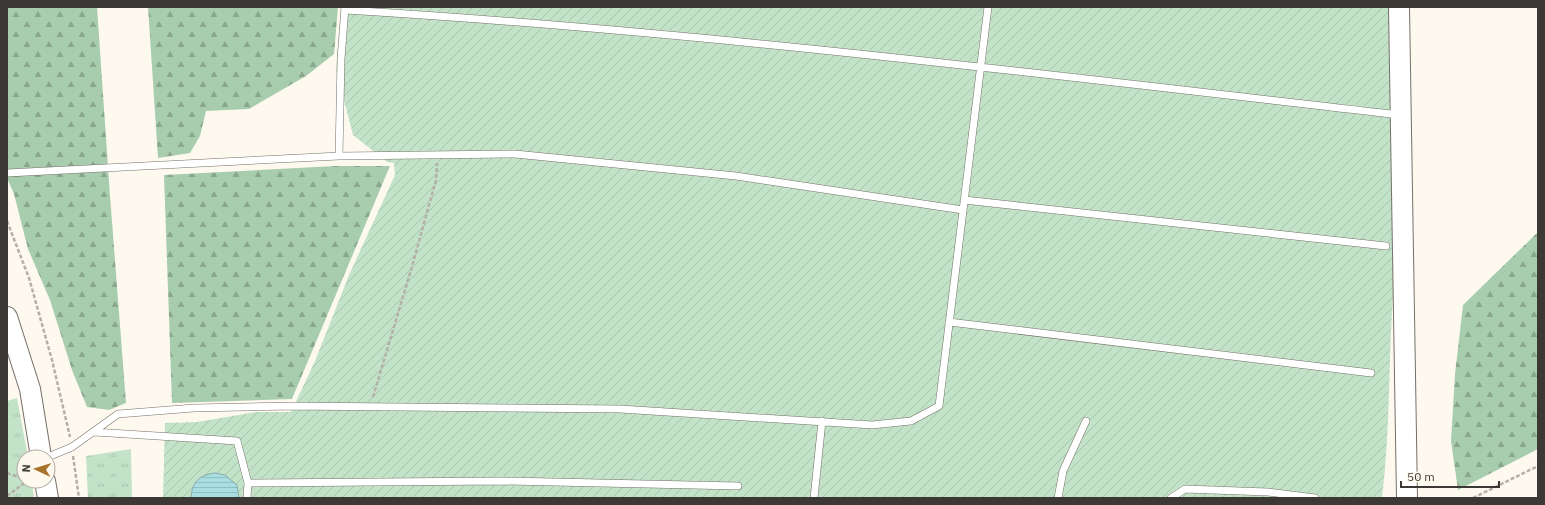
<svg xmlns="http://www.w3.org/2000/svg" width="1545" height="505" viewBox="0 0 1545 505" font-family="'IBM Plex Sans',sans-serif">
<defs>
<pattern id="grass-tufts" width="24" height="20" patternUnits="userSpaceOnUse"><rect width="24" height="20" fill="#c3e3c8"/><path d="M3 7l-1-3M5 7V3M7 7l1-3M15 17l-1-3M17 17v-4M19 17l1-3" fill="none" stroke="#a8c4ac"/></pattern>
<pattern id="forest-firs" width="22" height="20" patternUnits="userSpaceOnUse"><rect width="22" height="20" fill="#a8ccae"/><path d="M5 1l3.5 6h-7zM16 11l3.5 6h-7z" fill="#8aa78e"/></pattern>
<pattern id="garden-furrows" width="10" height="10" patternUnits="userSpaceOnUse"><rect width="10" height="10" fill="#c3e3c8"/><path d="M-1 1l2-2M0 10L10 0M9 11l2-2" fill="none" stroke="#a8c4ac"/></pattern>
<pattern id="water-rules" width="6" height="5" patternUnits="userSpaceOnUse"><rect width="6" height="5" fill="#a8dee1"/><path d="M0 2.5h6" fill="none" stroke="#92bfc2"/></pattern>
</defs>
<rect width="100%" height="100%" fill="#fef9ef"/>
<path fill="url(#grass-tufts)" d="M17 398 28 457H24V481H32L34 498H7V401Z
M131 449 132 498H88L86 456Z"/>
<path fill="url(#forest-firs)" d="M7 7H97L110 196 126 403 109 410 87 407 72 370 50 300 28 249 14 194 7 178Z
M148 7H338L334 54 306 76 249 109 206 111 200 136 190 153 158 158Z
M335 166H390L292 399 172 403 164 175Z
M1538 232V449L1458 490 1451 441 1455 374 1463 305Z"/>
<path fill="url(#garden-furrows)" d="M341 7H1407C1407 60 1413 114 1410 167 1407 205 1397 243 1394 281 1388 353 1391 426 1382 498H163L165 423 197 422 256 412H291L315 361 349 275 395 175 394 163 387 162 353 135 336 70Z"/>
<path fill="url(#water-rules)" stroke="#87acad" d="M215 473 225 475 237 485 239 498H191C192 482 199 475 215 473Z"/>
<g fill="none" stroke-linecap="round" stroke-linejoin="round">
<defs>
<path id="lane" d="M345 10C695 31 1043 74 1391 114
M339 156 515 154 736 176 963 210
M7 173 339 156 341 59 345 7
M964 200 1386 246
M949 322 1371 373
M94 432 237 441 248 483 247 498
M48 457 72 447 118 414 194 408 290 406 620 409 872 425 911 421 939 406 988 7
M248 483 503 481 738 486
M814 498 822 421
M1058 498 1063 471 1086 421
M1171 498 1185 489 1268 492 1315 498"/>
<path id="secondary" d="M1399 7 1407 498
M7 317 30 389 41 457
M45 481 48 498"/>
</defs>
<use href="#lane" stroke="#757068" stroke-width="8"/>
<use href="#secondary" stroke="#757068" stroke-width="22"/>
<path stroke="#b4afa8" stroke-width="2.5" stroke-dasharray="4 2" stroke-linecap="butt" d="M7 221 29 278 52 360 70 437
M373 397 411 270 436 180 437 163
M73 456 79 498
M7 473 24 479
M7 496 27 481
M1473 498 1538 466"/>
<use href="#lane" stroke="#fff" stroke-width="7"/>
<use href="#secondary" stroke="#fff" stroke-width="20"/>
</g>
<rect width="1545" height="505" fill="none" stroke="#3b3835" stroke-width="16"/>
<g transform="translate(36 469) rotate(274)"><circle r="19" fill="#fef9ef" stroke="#b0aca5"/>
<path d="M0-3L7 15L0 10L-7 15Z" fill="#a6722a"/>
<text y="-6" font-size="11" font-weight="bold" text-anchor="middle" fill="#3b3835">N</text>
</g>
<path d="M1401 481v6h98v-6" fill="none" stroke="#3b3835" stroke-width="2"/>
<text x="1407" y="481" font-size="12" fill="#3b3835" stroke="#fef9ef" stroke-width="3" paint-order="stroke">50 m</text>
</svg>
